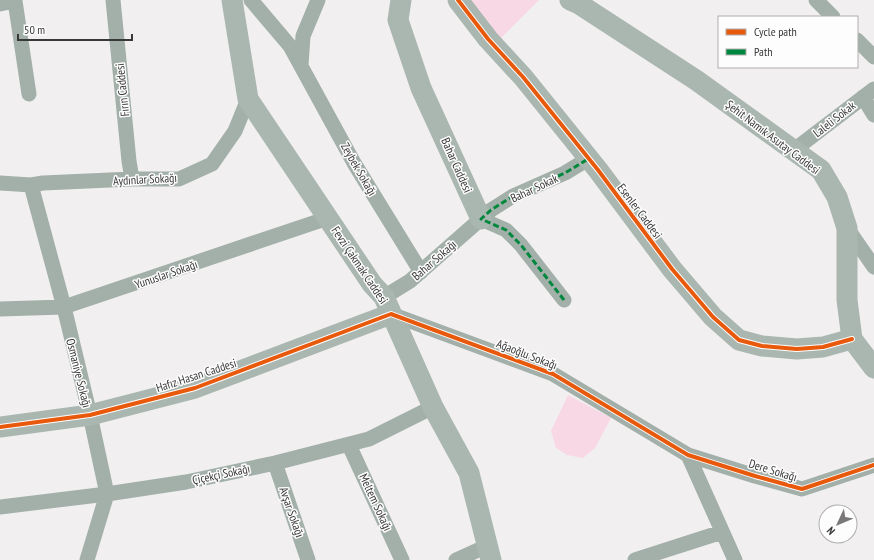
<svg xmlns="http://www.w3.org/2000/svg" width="874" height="560" viewBox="0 0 874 560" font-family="'PT Sans Narrow',sans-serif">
<rect width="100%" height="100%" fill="#f2eff0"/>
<path fill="#f8d8e4" d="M468 0H539L499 40Z
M568 395 611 418 595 448 583 458 567 455 556 448 551 431Z"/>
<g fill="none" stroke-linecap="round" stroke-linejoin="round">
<path stroke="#a2b0a9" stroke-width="15" d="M113 0 129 161 132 179
M251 0 290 46 354 163 421 272
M816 0 833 17
M0 4 15 1 29 94
M857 40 874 57
M301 65 303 36 318 0
M863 97 874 115
M794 150 874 89
M0 183 31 185 43 183 132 179H179L212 164 235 131 248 99
M31 185 64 307 90 415 107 494 87 560
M481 219 506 230 521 245 564 300
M847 228 874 267
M384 297 410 281 491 210 513 196 565 173 588 159
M0 309 64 307 328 218
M391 314 553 374 688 455 755 476 802 489 874 465
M349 445 402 560
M688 455 735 560
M275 463 308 560
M0 507 107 494 186 482 275 463 369 439 433 407
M456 560 487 546
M635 560 722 532"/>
<path stroke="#aab7b0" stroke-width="21" d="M232 0 248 99 372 284 384 297 433 407 469 473 491 560
M401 0 398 20 421 88 481 219
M458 0 488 39 523 77 598 170 672 269 713 317 739 340 762 346 797 349 823 347 852 339
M570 0 579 4 696 80 821 170 837 197 847 228V300L852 339 874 368
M0 427 90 415 195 388 391 314"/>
<path stroke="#00873e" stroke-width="3" stroke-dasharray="6 3" stroke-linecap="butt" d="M564 300 521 245 506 230 481 219 491 210 513 196 565 173 588 159"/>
<defs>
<path id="cycleway" d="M458 0 488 39 523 77 598 170 672 269 713 317 739 340 762 346 797 349 823 347 852 339
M0 427 90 415 195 388 391 314 553 374 688 455 755 476 802 489 874 465"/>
</defs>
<use href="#cycleway" stroke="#fefdfd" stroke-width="6"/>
<use href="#cycleway" stroke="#e8590c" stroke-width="4"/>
</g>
<g text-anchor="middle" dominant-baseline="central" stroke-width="3" stroke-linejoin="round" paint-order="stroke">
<g font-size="12" fill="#393838" stroke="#fefdfd">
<text transform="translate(122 90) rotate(-96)">Fırın Caddesi</text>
<text transform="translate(834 119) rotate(-38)">Laleli Sokak</text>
<text transform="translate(773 137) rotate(37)">Şehit Namık Asutay Caddesi</text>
<text transform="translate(457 165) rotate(66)">Bahar Caddesi</text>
<text transform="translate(359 169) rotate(60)">Zeybek Sokağı</text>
<text transform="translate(145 179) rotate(-3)">Aydınlar Sokağı</text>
<text transform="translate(534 188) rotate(-25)">Bahar Sokak</text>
<text transform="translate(640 211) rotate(53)">Esenler Caddesi</text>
<text transform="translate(434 260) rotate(-41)">Bahar Sokağı</text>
<text transform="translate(360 265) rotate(56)">Fevzi Çakmak Caddesi</text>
<text transform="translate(166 274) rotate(-19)">Yunuslar Sokağı</text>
<text transform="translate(527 354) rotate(21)">Ağaoğlu Sokağı</text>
<text transform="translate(79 373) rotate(76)">Osmaniye Sokağı</text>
<text transform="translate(196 375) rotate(-18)">Hafız Hasan Caddesi</text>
<text transform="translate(773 470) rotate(17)">Dere Sokağı</text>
<text transform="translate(221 474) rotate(-12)">Çiçekçi Sokağı</text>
<text transform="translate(376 502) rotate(65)">Meltem Sokağı</text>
<text transform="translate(292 512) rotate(71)">Avşar Sokağı</text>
</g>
</g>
<rect x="718" y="16" width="140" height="52" fill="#fefdfd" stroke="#afaeae"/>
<rect x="726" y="29" width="20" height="6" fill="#e8590c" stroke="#afaeae"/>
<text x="754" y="36" font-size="12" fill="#393838">Cycle path</text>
<rect x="726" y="49" width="20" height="6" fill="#00873e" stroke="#afaeae"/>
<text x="754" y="56" font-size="12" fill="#393838">Path</text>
<g transform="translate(838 524) rotate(226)"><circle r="19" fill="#fefdfd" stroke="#afaeae"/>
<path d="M0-3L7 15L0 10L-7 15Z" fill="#7a7878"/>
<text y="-6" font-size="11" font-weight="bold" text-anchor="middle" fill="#393838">N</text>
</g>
<path d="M18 34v6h114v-6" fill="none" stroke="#393838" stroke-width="2"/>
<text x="24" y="34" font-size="12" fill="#393838" stroke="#fefdfd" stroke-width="3" paint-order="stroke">50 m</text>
</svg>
